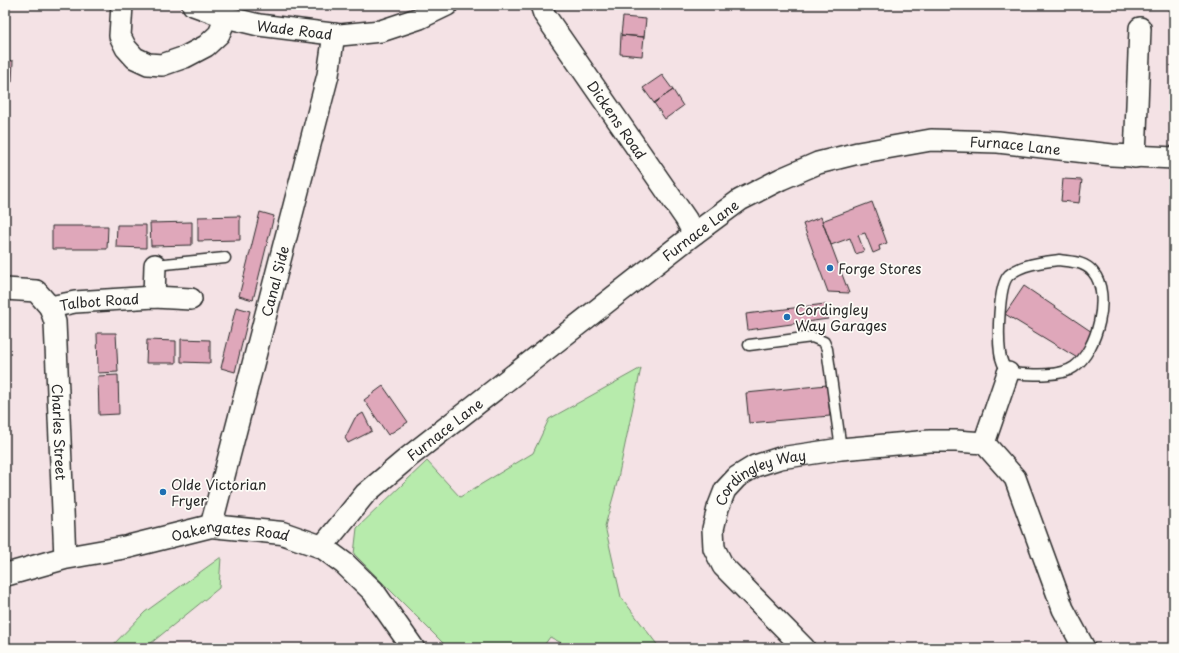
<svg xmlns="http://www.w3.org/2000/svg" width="1179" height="653" viewBox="0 0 1179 653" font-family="'Playpen Sans',sans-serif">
<rect width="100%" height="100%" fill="#f4e2e5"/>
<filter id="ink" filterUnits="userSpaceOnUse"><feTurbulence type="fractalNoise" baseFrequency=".025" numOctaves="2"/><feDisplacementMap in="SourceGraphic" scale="8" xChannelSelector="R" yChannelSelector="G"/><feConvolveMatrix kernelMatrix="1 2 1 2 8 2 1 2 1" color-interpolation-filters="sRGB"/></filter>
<g filter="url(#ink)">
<path fill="#b7ebac" stroke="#718b6c" d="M641 368 617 483 605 526 621 597 659 647 571 648 550 637 542 648H448L354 554 357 528 427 461 460 497 533 453 549 419Z
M221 557 219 588 145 648H110L145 612Z"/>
<path fill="#dfa7ba" stroke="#2b2b2b" d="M623 17 646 19 644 37 621 35Z
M621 35 644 37 642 56 620 54Z
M5 60 13 61 12 82 5 81Z
M662 75 673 90 654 103 643 88Z
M673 90 683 106 665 119 654 103Z
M1063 179 1082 180 1079 203 1061 201Z
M872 202 887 243 879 246 880 250 873 253 865 233 858 235 864 251 856 254 850 238 831 245 822 221Z
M260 212 274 216 253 300 239 296Z
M240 216V240L198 241V217Z
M821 217 831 245 849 293 828 292 803 224Z
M192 222V245L151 246 150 223Z
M117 225H146V248L116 247Z
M52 226H108L107 249H52Z
M1024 286 1092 332 1079 359 1005 314Z
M825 304 828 319 748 330 746 314Z
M236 307 250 311 235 372 221 368Z
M97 333H116L118 372 98 373Z
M181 339 210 340V363L181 362Z
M147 340 176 341V363H146Z
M118 375 119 414 99 415 98 376Z
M827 385 830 416 749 423 746 393Z
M383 386 408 422 388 435 364 400Z
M363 413 372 431 348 443 345 438 355 418Z"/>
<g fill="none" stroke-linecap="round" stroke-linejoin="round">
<defs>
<path id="service" d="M1059 260C1071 262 1084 261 1093 272 1112 294 1097 351 1074 367 1059 378 1026 374 1008 373 1004 367 1001 361 1000 353 998 338 998 285 1009 275 1022 264 1043 262 1059 260Z
M155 265 225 258
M749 345 812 337 824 342 827 349 841 449"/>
<g id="minor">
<path d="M122 5 120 36 126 48 135 58 148 64 162 65 185 57 206 46 219 34 226 17"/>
<path id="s1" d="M193 5 226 17 259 25 340 35 381 31 420 18 447 5"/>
<path id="s2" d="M541 5 544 14 686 219 694 234"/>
<path d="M1135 157 1140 28"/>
<path id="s3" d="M5 289 36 291 50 307 75 302 154 297 191 299"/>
<path d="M154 297 155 265"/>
<path id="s4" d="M50 307 55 322 65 558"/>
<path d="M984 443 1008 373"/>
<path id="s5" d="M211 526 328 75 334 34"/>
<path id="s6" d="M322 547 365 494 410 456 694 234 740 200 781 179 818 163 858 153 931 140 998 142 1112 155 1174 158"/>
<path id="s7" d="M804 648 723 566 714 548 713 529 718 508 725 490 737 477 755 466 780 458 841 449 930 441H956L984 443 1015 478 1063 609 1084 648"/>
</g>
<g id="tertiary">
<path id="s8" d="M5 575 65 558 127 547 211 526 282 533 322 547 345 564 373 591 413 648"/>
</g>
</defs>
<use href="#service" stroke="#2b2b2b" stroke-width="13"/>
<use href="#minor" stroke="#2b2b2b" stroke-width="24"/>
<use href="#tertiary" stroke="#2b2b2b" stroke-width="25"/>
<use href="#service" stroke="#fdfcf7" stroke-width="10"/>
<use href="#minor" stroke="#fdfcf7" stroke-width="21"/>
<use href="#tertiary" stroke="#fdfcf7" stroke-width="22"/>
</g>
</g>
<g fill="#1f6fb2" stroke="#fdfcf7" stroke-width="1.5">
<circle cx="830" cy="268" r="4"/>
<circle cx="787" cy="317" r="4"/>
<circle cx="163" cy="492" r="4"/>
</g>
<g text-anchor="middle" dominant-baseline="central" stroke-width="3.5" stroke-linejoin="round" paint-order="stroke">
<g font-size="14" fill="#2b2b2b" stroke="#fdfcf7">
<text stroke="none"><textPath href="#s1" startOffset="105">Wade Road</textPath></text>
<text stroke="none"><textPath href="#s2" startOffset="138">Dickens Road</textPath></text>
<text stroke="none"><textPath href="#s6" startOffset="831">Furnace Lane</textPath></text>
<text stroke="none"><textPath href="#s6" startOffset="495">Furnace Lane</textPath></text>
<text stroke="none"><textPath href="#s5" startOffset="253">Canal Side</textPath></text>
<text stroke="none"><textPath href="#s3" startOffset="102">Talbot Road</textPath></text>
<text stroke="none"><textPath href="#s6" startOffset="171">Furnace Lane</textPath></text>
<text stroke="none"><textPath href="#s4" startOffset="126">Charles Street</textPath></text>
<text stroke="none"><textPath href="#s7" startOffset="233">Cordingley Way</textPath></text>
<text stroke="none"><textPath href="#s8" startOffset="231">Oakengates Road</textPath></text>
</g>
<g font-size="14" fill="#2b2b2b" stroke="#fdfcf7" text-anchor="start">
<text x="838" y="268">Forge Stores</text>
<text x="795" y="309">Cordingley<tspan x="795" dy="16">Way Garages</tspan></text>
<text x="171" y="484">Olde Victorian<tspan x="171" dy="16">Fryer</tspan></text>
</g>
</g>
<rect width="1179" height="653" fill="none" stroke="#fdfcf7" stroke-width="20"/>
<rect x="10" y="10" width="1159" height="633" fill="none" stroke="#2b2b2b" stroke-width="1.5" filter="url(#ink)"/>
</svg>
